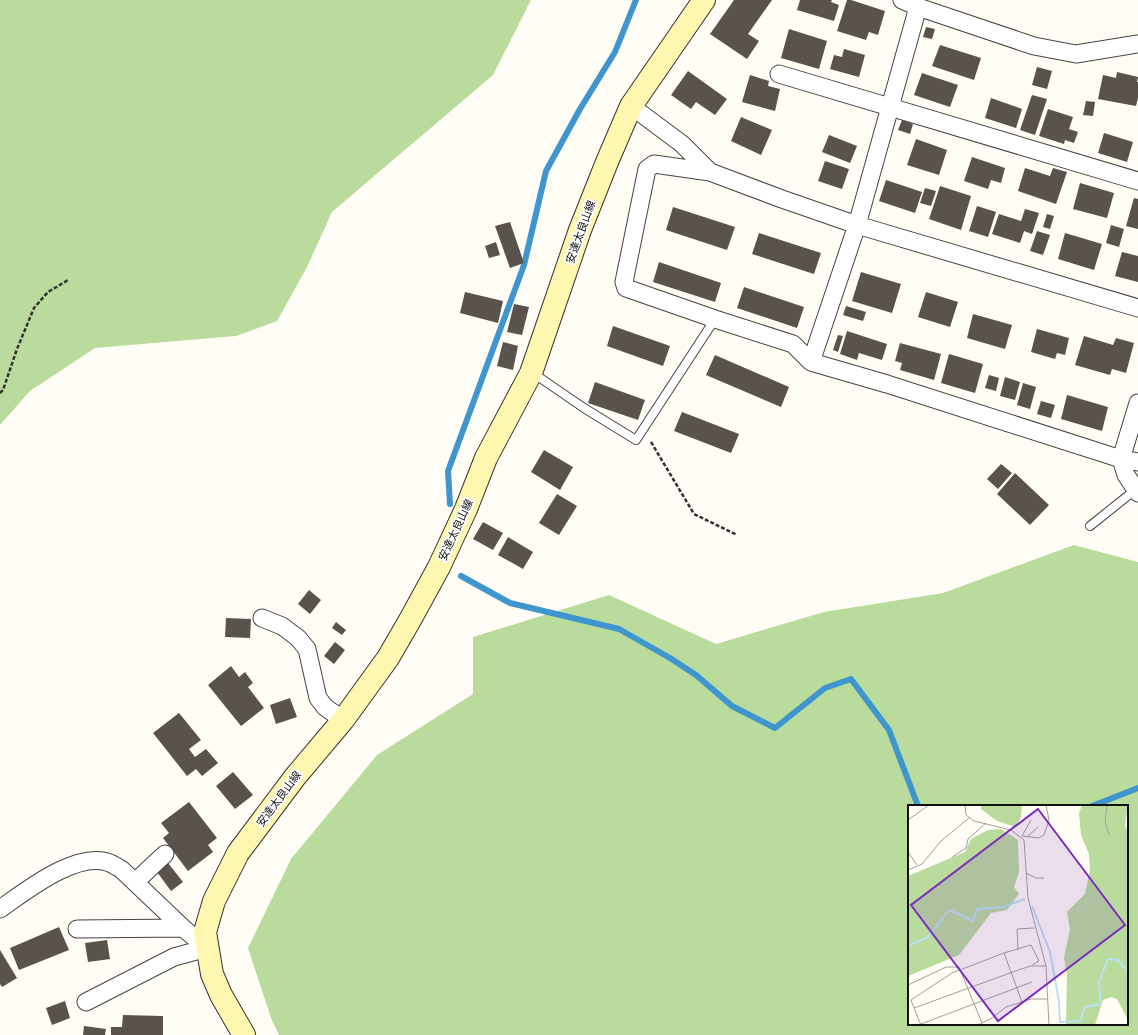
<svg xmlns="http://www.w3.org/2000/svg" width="1138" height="1035" viewBox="0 0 1138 1035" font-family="'Roboto Serif','Noto Sans JP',serif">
<rect width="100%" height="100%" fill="#fffdf5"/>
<path fill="#b9dc9c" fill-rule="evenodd" d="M0 0H531L493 75 332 212 307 267 277 321 236 336 95 348 30 391 0 425Z
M1074 545 1138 562V1035H279L271 1018 248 948 291 859 377 755 473 694V637L609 595 716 644 824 612 943 593ZM909 806H1127V1024H909Z"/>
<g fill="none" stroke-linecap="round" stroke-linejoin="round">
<path stroke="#3f96cf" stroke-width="6" d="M450 504 448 471 524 265 546 171 580 109 615 52 636 0
M461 576 510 603 619 629 670 658 696 675 732 706 775 728 825 688 851 679 889 730 918 806
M1092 806 1138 788"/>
</g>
<path fill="#5a524d" d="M734 0H772L748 34 759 41 747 59 710 34Z
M800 0H832L831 2 839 5 834 21 797 10Z
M847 0H851L885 11 878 35 869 32 866 40 837 31Z
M926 27 935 29 932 39 923 37Z
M789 29 827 41 819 69 781 58Z
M940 45 981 58 974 80 932 66Z
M844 49 865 55 859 77 830 69 834 55 842 57Z
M1037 67 1052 71 1047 89 1032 85Z
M688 71 727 99 715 115 696 102 691 109 671 95Z
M1117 72 1138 77 1137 82H1138V98L1136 106 1098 99 1103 75 1116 78Z
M922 73 958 85 950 107 914 95Z
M750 75 769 81 768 86 780 89 775 111 742 102Z
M1032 95 1047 99 1035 135 1020 130Z
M991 98 1022 109 1016 128 985 118Z
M1086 101 1095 102 1093 116 1083 115Z
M1048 109 1073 117 1069 129 1078 132 1074 143 1065 140 1064 144 1039 136Z
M741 117 772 130 761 155 731 141Z
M902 120 913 124 910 134 898 130Z
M1104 133 1133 142 1127 162 1098 153Z
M829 135 857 146 850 163 822 152Z
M916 139 947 150 939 175 907 165Z
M972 157 1005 168 1001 183 991 180 988 189 964 181Z
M825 161 849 169 842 189 818 181Z
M1025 168 1050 176 1053 168 1067 172 1056 204 1018 191Z
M886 180 922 192 915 213 879 201Z
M1080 183 1114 193 1107 218 1073 209Z
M940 186 971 196 961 230 929 219Z
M925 188 936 191 931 206 920 203Z
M1134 198 1138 199V229L1126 226Z
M977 206 996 212 988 237 969 231Z
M673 207 735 227 727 250 666 230Z
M1025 209 1039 213 1032 234 1024 231 1020 243 992 234 999 214 1021 221Z
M1047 214 1054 216 1050 229 1043 227Z
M510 222 524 263 510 268 495 226Z
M1111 225 1124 229 1119 247 1106 243Z
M1037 231 1050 235 1043 255 1030 251Z
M759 233 821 253 814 274 752 254Z
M1065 233 1102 244 1094 270 1058 259Z
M496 242 500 255 489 258 485 246Z
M1122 252 1138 256V282L1115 276Z
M659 262 721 283 715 302 653 282Z
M861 272 901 284 892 313 852 301Z
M744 287 804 307 797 328 737 308Z
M465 292 503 301 498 323 460 313Z
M926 292 958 302 950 327 918 317Z
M514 304 529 307 522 335 507 332Z
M846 306 866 312 863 321 843 315Z
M973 314 1012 325 1005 349 967 338Z
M613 326 670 346 663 366 607 346Z
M1037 329 1069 338 1065 355 1057 353 1055 359 1031 352Z
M847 331 887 344 882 360 859 353 857 360 840 354Z
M838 335 843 336 838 352 833 350Z
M1084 336 1113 345 1116 338 1134 343 1126 373 1112 369 1110 375 1075 365Z
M503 342 518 346 513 370 497 366Z
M900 343 941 354 934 380 900 370 902 363 895 361Z
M949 354 983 364 975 393 941 383Z
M715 355 789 387 781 407 706 375Z
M989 375 999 378 996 391 985 388Z
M1005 377 1020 382 1015 400 1000 396Z
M595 382 645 400 638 420 588 403Z
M1023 383 1036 387 1030 409 1017 405Z
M1067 395 1108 407 1102 431 1061 419Z
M1041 401 1055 405 1051 418 1037 414Z
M682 412 739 434 731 453 674 431Z
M544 450 573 467 560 490 531 472Z
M1001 464 1012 473 998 489 987 479Z
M1015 473 1049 505 1030 525 997 494Z
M557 494 577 506 559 535 539 523Z
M483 522 503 533 493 550 473 539Z
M508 537 533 552 523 569 498 555Z
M309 590 321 600 310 614 298 604Z
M226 618 251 619 250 638 225 637Z
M336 622 346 630 342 635 332 628Z
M335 642 345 650 334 664 324 656Z
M231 666 239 677 245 672 253 683 248 687 264 708 241 726 208 685Z
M290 698 297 717 276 724 270 705Z
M179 713 201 740 189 749 195 757 206 749 218 763 202 776 196 769 187 776 153 733Z
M233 772 253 795 235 809 216 786Z
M189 802 217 838 208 845 213 852 188 871 163 838 169 833 161 823Z
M168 863 183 882 171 891 157 872Z
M59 927 69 950 19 970 10 948Z
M107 940 110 959 88 962 85 943Z
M0 950 17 978 2 987 0 984Z
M65 1001 70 1018 52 1025 46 1008Z
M123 1015 163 1016V1035H111V1027H122Z
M84 1026 106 1029 105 1035H83Z"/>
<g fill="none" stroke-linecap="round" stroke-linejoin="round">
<defs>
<path id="lane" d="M533 373 584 408 636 440 715 319
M1090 526 1135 490"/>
<path id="street" d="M902 0 918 7 1034 46 1076 54 1138 44
M779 74 1138 181
M631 106 682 144 710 172 782 199 857 225 1138 308
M710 172 654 164 647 169 624 282 626 288 715 319 793 344 811 362 857 225 918 7
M811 362 887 384 1121 459 1138 462
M1138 403 1121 459 1126 475 1138 493
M262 618 282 626 298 638 307 649 318 698 325 707 343 720
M135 882 165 854
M0 909C26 891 77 850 110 863 114 865 117 867 121 869L183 928 207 948
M77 929 183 928
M86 1002 174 957 207 948"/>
<path id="secondary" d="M244 1035 221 995 212 974 205 932 214 901 238 853 295 777 343 720 388 658 410 620 439 567 466 509 486 458 531 373 580 230 607 162 631 106 704 0"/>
</defs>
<use href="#lane" stroke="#444" stroke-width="10"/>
<use href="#street" stroke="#444" stroke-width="19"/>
<use href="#secondary" stroke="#333" stroke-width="24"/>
<path stroke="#333" stroke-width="2.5" stroke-dasharray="4 2" stroke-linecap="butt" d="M0 393 3 390 17 349 34 308 48 292 68 280
M651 442 694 514 737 535"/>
<use href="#lane" stroke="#fff" stroke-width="8"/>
<use href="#street" stroke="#fff" stroke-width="17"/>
<use href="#secondary" stroke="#fff6b0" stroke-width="22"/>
</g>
<g text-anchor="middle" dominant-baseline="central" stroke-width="4" stroke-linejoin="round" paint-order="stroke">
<g font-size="11" fill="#111" stroke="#fff">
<text transform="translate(581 232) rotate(-70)">安達太良山線</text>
<text transform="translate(456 530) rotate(-65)">安達太良山線</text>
<text transform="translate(279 799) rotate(-53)">安達太良山線</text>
</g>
</g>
<g transform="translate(908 805)">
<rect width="220" height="220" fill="#fffdf5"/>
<path d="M73 0H114L113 12 108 22 89 16 73 4ZM174 0H220L217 20 220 27V215L209 194 203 192 195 195 187 220H158L159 170 156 153 162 124 159 107 177 89 182 65 181 49 173 30 171 8ZM93 24 110 35 111 67 106 82 111 89 99 105 83 108 51 150 0 171V71L57 47 63 34 80 25Z" fill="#b9dc9c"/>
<path fill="none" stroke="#b9e0f7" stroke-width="2" d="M124 101 142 147 151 196 152 217 172 216 177 202 193 199 191 177 200 154 210 155 220 167M0 141 20 132 40 106H44L65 116 69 104 95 102 117 94"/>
<path fill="none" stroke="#a09f9a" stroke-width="1" d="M57 0 58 10 66 16 103 25 116 35 120 93 138 161 141 220M199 0 197 17 201 30M0 15 21 0M114 31 131 33 136 30 141 15 138 0M114 31 123 15M119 32 130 22M0 47 9 60M44 52 58 43 60 34 78 18M0 65 14 59 33 36 61 13M118 68 128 73H136M110 145 109 124 126 123M0 180 38 162H51L74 218M114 197 96 148 123 140 131 156 124 160M6 203 3 195 44 168 96 148M13 219 124 177M13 220 6 203 113 164 123 161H138M70 220 84 213 98 202 123 194H140"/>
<path fill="#7b2cbf" fill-opacity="0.15" stroke="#7b2cbf" stroke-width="2" d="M130 4 217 120 90 216 3 100Z"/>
<rect width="220" height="220" fill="none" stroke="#111" stroke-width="2"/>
</g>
</svg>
